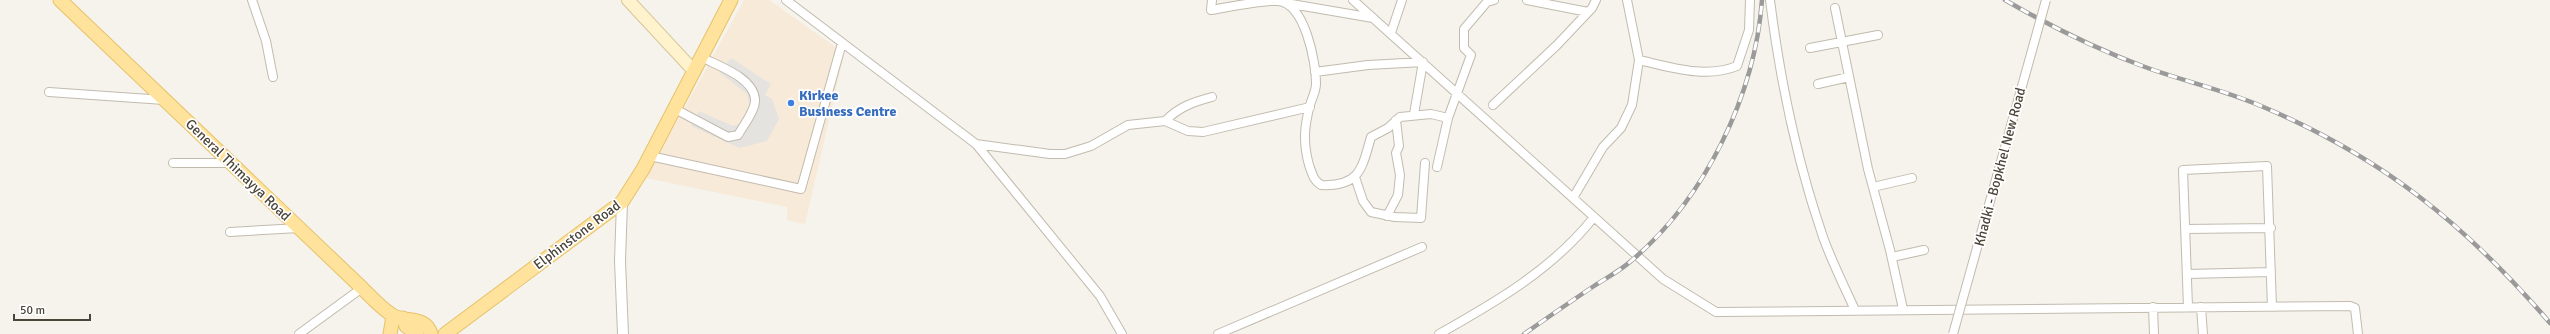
<svg xmlns="http://www.w3.org/2000/svg" width="2550" height="334" viewBox="0 0 2550 334" font-family="Signika,sans-serif">
<rect width="100%" height="100%" fill="#f6f3ec"/>
<path fill="#f7ead8" d="M744 0H769L841 51 843 59 805 224 787 220V207L646 178Z"/>
<path fill="#e5e3e0" d="M731 58 771 84 765 95 772 99 779 119 767 141 740 148 691 126 699 111 733 126 741 123 750 106 747 94 719 72Z"/>
<g fill="none" stroke-linecap="round" stroke-linejoin="round">
<defs>
<path id="minor" d="M252 0 266 41 273 77
M786 0 976 144 1100 296 1122 334
M1212 0 1211 10C1229 7 1262 0 1278 1 1305 3 1316 62 1316 84 1316 91 1312 98 1310 105 1304 127 1303 143 1309 165 1312 173 1313 180 1321 185 1360 187 1362 168 1371 137L1388 128 1400 117 1431 114 1448 118
M1353 0 1663 279 1716 312 2350 306 2355 308 2358 334
M1527 0 1588 12
M1627 0 1639 60
M1770 0C1780 80 1797 161 1823 237 1832 262 1844 286 1855 310
M1286 3 1373 18
M1835 8 1868 169 1890 250 1903 309
M1391 33 1402 0
M1810 48 1878 35
M1315 72 1368 65 1423 62 1414 114
M1818 84 1849 77
M49 92 164 100
M1212 97C1193 102 1179 107 1165 121L1188 131 1203 132 1310 107
M1493 105 1557 45 1592 8 1596 0
M675 109 728 137 738 135C743 126 756 110 755 99 753 77 718 66 701 57
M976 144 1050 154H1065L1091 146 1128 125 1165 121
M650 156 801 189 842 43
M173 163H231
M1437 167 1448 118 1471 55 1464 48V29L1487 2 1494 0
M1355 177 1363 201 1371 212 1395 217 1421 218 1425 163
M1873 187 1912 178
M1573 198 1603 147 1621 128 1632 105 1639 60C1670 67 1706 79 1737 66L1749 30 1750 0
M1387 216 1398 195 1400 175 1396 153 1399 146 1396 120
M2185 229 2271 228
M230 232 299 228
M1892 257 1924 250
M2187 274 2271 272
M2153 307 2154 334
M2188 307 2183 170 2267 166 2272 307
M2201 307 2203 334
M299 334 362 288
M1218 334 1422 247
M1439 334C1496 302 1553 269 1594 217"/>
<path id="tertiary" d="M622 202 620 261 623 334"/>
<path id="secondary" d="M628 0 694 71"/>
<path id="primary" d="M60 0 362 288C371 297 381 308 392 315 404 323 426 315 431 334
M403 318 406 326 417 334
M390 334 393 316
M445 334 622 202 643 169 731 0"/>
</defs>
<use href="#minor" stroke="#c2bbae" stroke-width="10"/>
<use href="#tertiary" stroke="#c2bbae" stroke-width="12"/>
<use href="#secondary" stroke="#d6c79b" stroke-width="14"/>
<use href="#primary" stroke="#e6c16a" stroke-width="15"/>
<use href="#minor" stroke="#fff" stroke-width="8"/>
<use href="#tertiary" stroke="#fff" stroke-width="10"/>
<use href="#secondary" stroke="#fff3cd" stroke-width="12"/>
<use href="#primary" stroke="#ffe39c" stroke-width="13"/>
<defs>
<path id="rail" d="M2005 0C2050 26 2096 49 2145 67 2183 81 2224 90 2261 106 2382 157 2465 224 2550 323
M1524 334C1547 318 1570 302 1594 286 1606 278 1620 271 1631 261 1705 199 1755 95 1762 0"/>
</defs>
<use href="#rail" stroke="#9a9a9a" stroke-width="4.5"/>
<use href="#rail" stroke="#fff" stroke-width="3" stroke-dasharray="9" stroke-linecap="butt"/>
<defs>
<path id="minor-bridge" d="M1953 334 2046 0"/>
</defs>
<use href="#minor-bridge" stroke="#c2bbae" stroke-width="10" stroke-linecap="butt"/>
<use href="#minor-bridge" stroke="#fff" stroke-width="8"/>
</g>
<circle fill="#3f7fe0" stroke="#fff" stroke-width="1.5" cx="791" cy="103" r="4"/>
<g text-anchor="middle" dominant-baseline="central" stroke-width="3.5" stroke-linejoin="round" paint-order="stroke">
<g font-size="14" font-weight="bold" fill="#366cbe" stroke="#fff" text-anchor="start">
<text x="799" y="95">Kirkee<tspan x="799" dy="16">Business Centre</tspan></text>
</g>
<g font-size="14" fill="#4b4439" stroke="#fff">
<text transform="translate(2000 167) rotate(-75)">Khadki - Bopkhel New Road</text>
<text transform="translate(238 170) rotate(44)">General Thimayya Road</text>
<text transform="translate(577 235) rotate(-37)">Elphinstone Road</text>
</g>
</g>
<path d="M14 314v6h76v-6" fill="none" stroke="#4b4439" stroke-width="2"/>
<text x="20" y="314" font-size="12" fill="#4b4439" stroke="#ffffff" stroke-width="3" paint-order="stroke">50 m</text>
</svg>
